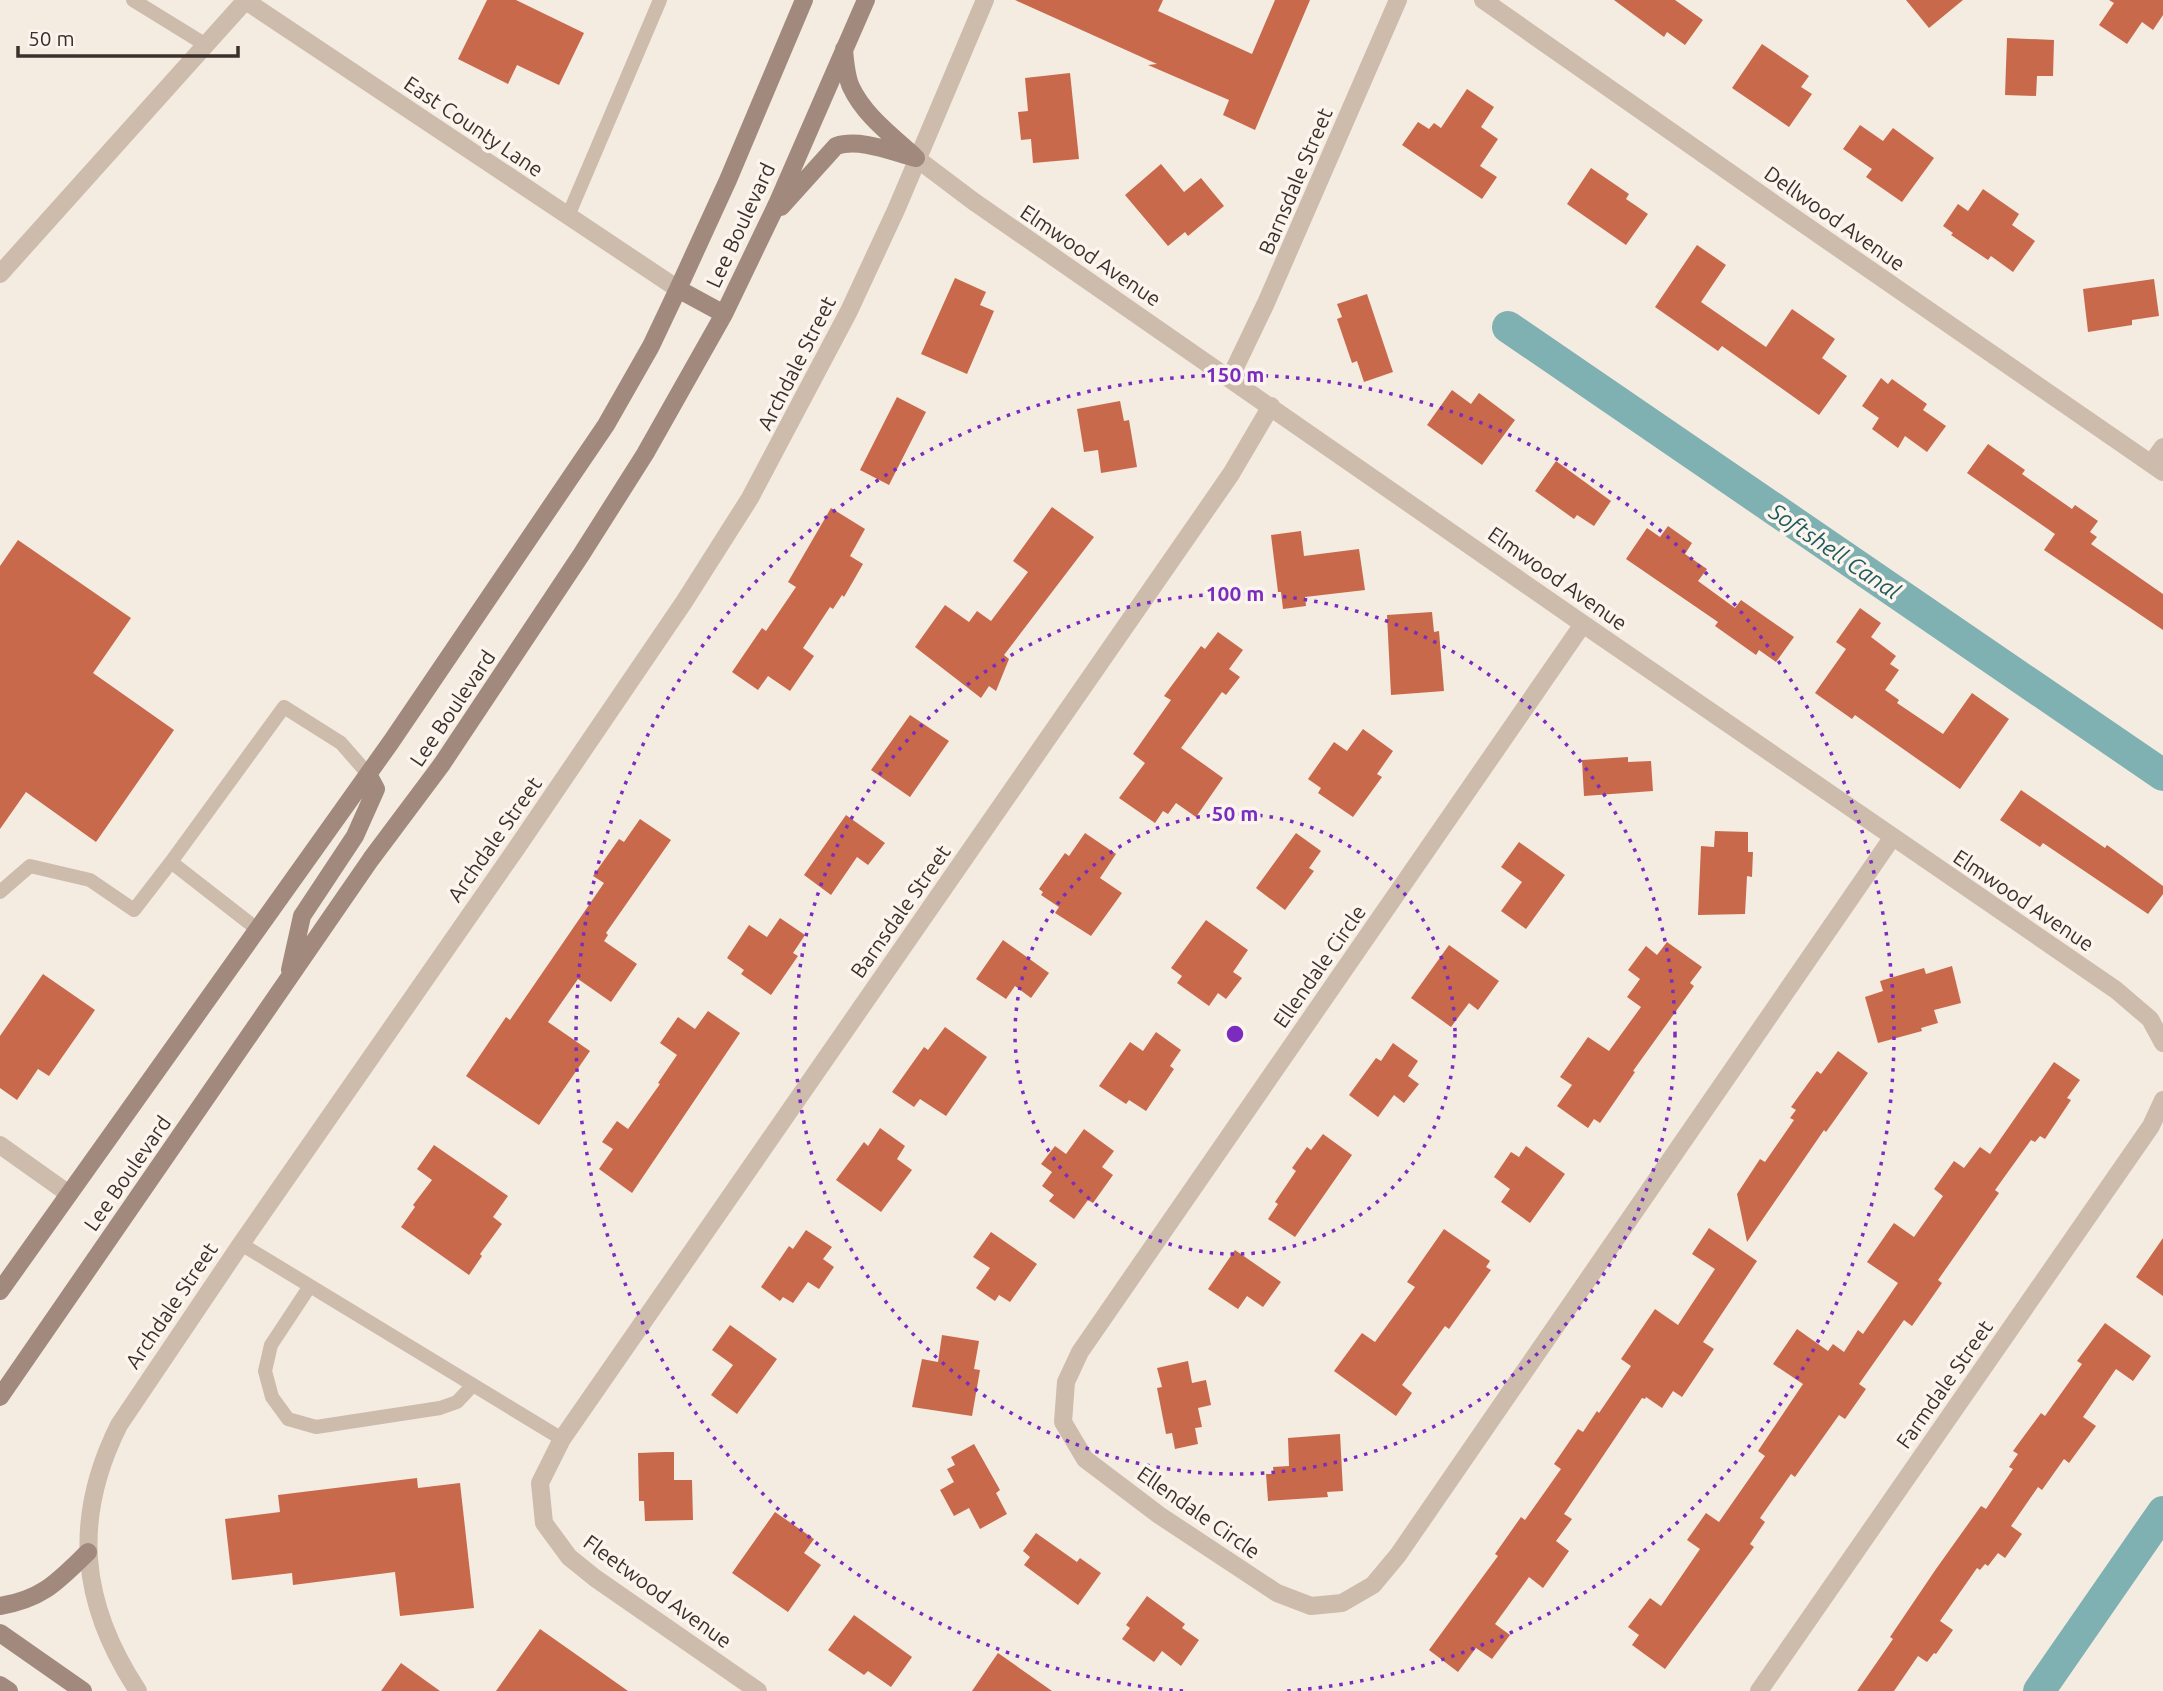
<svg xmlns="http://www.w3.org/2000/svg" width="2163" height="1691" viewBox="0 0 2163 1691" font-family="Ubuntu,sans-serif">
<rect width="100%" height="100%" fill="#f4ebe1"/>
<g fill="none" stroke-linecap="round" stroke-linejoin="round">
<path stroke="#7fb0b2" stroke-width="32" d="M1508 327 2163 775
M2039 1691 2163 1512"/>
</g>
<path fill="#c8694b" d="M487 0H516L584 33 559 85 517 65 508 84 458 59Z
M1015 0H1163L1158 11 1252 54 1275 0H1310L1255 130 1223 115 1229 100 1148 65 1157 64Z
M1614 0H1675L1703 20 1685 45 1667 32 1664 37Z
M1906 0H1963L1929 28Z
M2109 0H2163V15L2153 30 2142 22 2127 44 2099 25 2114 3Z
M2007 38 2054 40 2053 76H2037L2036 96 2005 95Z
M1762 44 1809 76 1801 87 1812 94 1789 127 1732 88Z
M1070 73 1079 159 1033 163 1031 139 1021 140 1018 112 1028 111 1025 78Z
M1467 89 1494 107 1481 127 1498 139 1480 166 1497 177 1482 199 1402 145 1418 122 1429 129 1434 123 1441 128Z
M1860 125 1883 141 1893 128 1934 158 1902 202 1866 177 1872 169 1843 149Z
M1161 164 1184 192 1201 178 1224 206 1188 236 1185 232 1168 246 1125 195Z
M1591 168 1629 194 1626 199 1648 214 1626 245 1567 204Z
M1983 189 2019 214 2012 225 2035 241 2013 272 1991 256 1988 260 1951 235 1953 233 1943 226 1958 204 1968 211Z
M1697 245 1726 265 1701 302 1766 347 1792 309 1835 339 1822 358 1847 376 1819 415 1722 346 1718 351 1655 307Z
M955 278 986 292 980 305 994 311 967 374 921 354Z
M2154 279 2159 316 2132 320V325L2088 332 2083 289Z
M1367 294 1393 372 1364 382 1357 361 1352 363 1337 319 1342 317 1337 304Z
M1881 378 1888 384 1892 379 1927 404 1923 410 1946 426 1927 452 1905 436 1898 448 1872 429 1879 418 1862 406Z
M1452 390 1471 404 1479 393 1515 420 1482 465 1427 425Z
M897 397 926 412 889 485 860 470Z
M1120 401 1124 421 1129 420 1137 467 1101 473 1098 450 1084 452 1077 409Z
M1988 444 2025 470 2022 474 2072 509 2075 505 2098 521 2090 532 2097 537 2091 544 2163 594V630L2044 550 2055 534 1967 473Z
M1556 461 1611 501 1594 526 1577 515 1574 519 1535 491Z
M1052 507 1094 537 1004 655 1009 659 996 691 989 686 981 698 915 647 945 605 969 622 977 611 991 621 1028 572 1013 561Z
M831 508 865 529 850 556 863 564 844 597 842 595 833 609 830 607 803 648 814 656 790 691 768 676 758 690 732 672 762 628 766 631 796 587 788 582Z
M1668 526 1692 543 1685 554 1707 569 1698 581 1735 608 1741 600 1794 637 1776 662 1759 650 1756 655 1715 626 1718 622 1626 559 1647 528 1660 537Z
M1301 531 1304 556 1359 549 1365 590 1305 597 1306 606 1283 609 1281 592H1278L1271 535Z
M18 540 131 618 93 673 174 730 96 842 26 792 0 829V566Z
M1860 608 1881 623 1871 637 1896 656 1890 664 1899 670 1885 690 1899 700 1897 703 1943 734 1972 693 2009 719 1960 789 1855 715 1852 719 1815 693 1846 649 1836 642Z
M1432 612 1434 632 1439 631 1444 691 1391 695 1387 615Z
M1218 632 1243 650 1229 669 1240 677 1226 695 1222 692 1181 748 1223 778 1196 817 1176 803 1168 814 1163 811 1155 823 1119 798 1145 763 1133 754 1171 700 1164 696 1201 646 1205 649Z
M910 715 949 741 910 797 871 770Z
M1363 729 1393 751 1377 774 1382 777 1353 817 1318 793 1321 788 1308 779 1334 742 1347 751Z
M1628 757V762L1651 761 1653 791 1584 796 1582 760Z
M2021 790 2105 848 2107 845 2163 886V894L2148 914 2043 843 2040 847 2000 820Z
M846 815 885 843 868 865 857 857 831 895 804 875Z
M640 819 671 840 606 933 608 935 604 941 637 964 611 1002 578 979 548 1022 590 1051 539 1125 466 1076 506 1017 510 1020 604 883 593 876 619 839 624 842Z
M1715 831 1748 832V852H1753L1752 877 1747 876 1745 914 1698 915 1701 846 1714 847Z
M1085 833 1116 854 1100 878 1122 893 1091 936 1055 913 1059 907 1041 895 1043 892 1039 889 1065 853 1069 856Z
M1296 833 1321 851 1309 868 1314 871 1285 910 1256 888Z
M1519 842 1565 875 1526 929 1501 911 1522 882 1501 867Z
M780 918 805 935 793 953 798 956 771 995 741 974 744 970 727 958 749 925 767 937Z
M1206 920 1248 950 1233 972 1242 978 1226 999 1218 993 1209 1006 1177 983 1182 976 1171 968Z
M1003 940 1049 973 1031 998 1015 986 1006 999 976 979Z
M1667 942 1702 967 1690 983 1694 986 1633 1071 1635 1072 1600 1123 1594 1119 1588 1128 1557 1106 1572 1085 1560 1077 1588 1037 1609 1051 1641 1007 1627 997 1640 979 1628 970 1646 946 1657 955Z
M1449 945 1499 981 1478 1010 1469 1003 1451 1027 1411 998Z
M1952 966 1961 1003 1934 1010 1938 1023 1921 1028 1922 1031 1878 1043 1865 997 1883 991 1880 981 1924 968 1926 974Z
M43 974 95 1010 49 1076 38 1069 17 1100 0 1088V1036Z
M708 1011 740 1033 632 1193 599 1169 613 1149 602 1142 617 1121 628 1129 660 1084 658 1083 677 1055 660 1043 678 1017 695 1029Z
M945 1027 987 1057 946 1116 920 1099 914 1107 892 1092 924 1047 928 1050Z
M1156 1032 1181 1050 1170 1066 1174 1069 1146 1111 1129 1100 1126 1104 1099 1086 1130 1042 1143 1051Z
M1393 1043 1418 1061 1408 1076 1419 1084 1404 1103 1394 1095 1378 1117 1349 1095 1376 1058 1381 1061Z
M1838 1051 1868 1073 1826 1132 1824 1130 1747 1242 1737 1194 1760 1159 1765 1162 1794 1120 1790 1118 1796 1110 1791 1107 1817 1071 1821 1074Z
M2054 1062 2080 1080 2067 1098 2071 1100 2045 1139 2040 1136 2035 1142 2031 1140 1995 1190 1999 1193 1938 1280 1942 1283 1912 1326 1904 1320 1859 1384 1866 1389 1845 1419 1839 1415 1795 1477 1791 1474 1760 1518 1765 1522 1750 1544 1754 1547 1665 1669 1632 1645 1639 1635 1628 1627 1650 1598 1661 1606 1700 1549 1687 1540 1706 1513 1719 1522 1765 1456 1758 1451 1803 1384 1773 1364 1797 1329 1828 1351 1833 1344 1844 1352 1858 1330 1863 1334 1898 1283 1867 1262 1894 1223 1914 1237 1943 1196 1934 1189 1954 1161 1964 1168 1980 1147 1990 1154Z
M880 1128 905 1146 897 1159 912 1170 881 1212 836 1180 864 1142 868 1146Z
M1084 1129 1114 1151 1102 1167 1113 1175 1093 1203 1088 1200 1074 1219 1049 1201 1054 1195 1042 1186 1052 1172 1041 1164 1055 1146 1066 1154Z
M1323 1134 1352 1155 1295 1237 1268 1219 1278 1204 1275 1202 1296 1171 1292 1168 1307 1147 1311 1150Z
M434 1145 508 1196 493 1217 502 1224 480 1254 482 1256 469 1275 401 1227 415 1207 413 1205 432 1180 417 1169Z
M1526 1146 1565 1174 1530 1223 1501 1202 1510 1189 1494 1177 1511 1152 1519 1157Z
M1709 1228 1757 1261 1703 1342 1714 1349 1682 1397 1673 1391 1662 1408 1646 1397 1645 1399 1642 1398 1564 1514 1572 1519 1556 1541 1569 1551 1543 1588 1529 1577 1495 1624 1510 1635 1492 1659 1476 1648 1458 1672 1429 1650 1498 1556 1495 1554 1521 1517 1525 1520 1561 1469 1554 1464 1578 1429 1583 1432 1597 1411 1599 1413 1631 1366 1621 1359 1655 1309 1678 1325 1715 1269 1692 1254Z
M1444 1229 1490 1261 1486 1267 1491 1270 1449 1329 1445 1326 1402 1385 1412 1393 1396 1416 1334 1371 1362 1333 1375 1342 1415 1287 1407 1282Z
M806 1230 832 1247 823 1259 834 1267 819 1289 808 1282 793 1303 783 1297 780 1301 761 1287 789 1246 793 1249Z
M991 1232 1037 1264 1010 1302 999 1295 995 1301 976 1288 990 1268 973 1257Z
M2163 1238V1296L2136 1277Z
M1235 1250 1281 1282 1263 1307 1247 1296 1238 1309 1208 1289Z
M2105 1323 2151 1356 2133 1381 2116 1369 2083 1417 2096 1426 2069 1463 2064 1459 2042 1490 2038 1487 2011 1526 2022 1534 2005 1558 1998 1553 1988 1566 1985 1564 1980 1570 1977 1568 1940 1621 1953 1630 1936 1654 1934 1653 1927 1662 1918 1656 1894 1691H1857L1893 1639 1890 1637 1936 1569 1981 1506 1986 1509 2013 1469 2009 1467 2018 1454 2013 1451 2041 1413 2045 1416 2082 1364 2077 1361Z
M730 1325 777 1359 737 1414 711 1395 733 1365 712 1350Z
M942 1335 979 1341 974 1369 980 1370 972 1416 912 1407 922 1359 938 1362Z
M1188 1361 1192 1383 1206 1380 1211 1405 1198 1408 1202 1427 1195 1428 1198 1444 1175 1449 1172 1433 1166 1434 1157 1388 1162 1387 1157 1368Z
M1340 1434 1343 1491 1327 1492 1328 1497 1268 1501 1266 1474H1274L1273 1467 1289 1466 1288 1438Z
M974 1444 1000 1490 996 1493 1007 1514 980 1529 969 1508 954 1516 940 1490 954 1482 947 1469 955 1465 951 1457Z
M665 1452H674V1480H692L693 1520 645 1521 644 1501H639L638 1453Z
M417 1478 418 1488 460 1483 474 1608 400 1616 395 1572 293 1585 292 1573 232 1580 225 1519 280 1512 278 1495Z
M775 1512 814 1539 804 1553 821 1565 788 1612 732 1573Z
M1036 1533 1077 1562 1080 1558 1101 1573 1078 1605 1024 1565 1030 1557 1023 1551Z
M1147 1596 1185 1624 1182 1628 1199 1640 1181 1666 1162 1651 1154 1662 1122 1639 1130 1628 1126 1625Z
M854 1615 912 1657 891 1687 868 1671 864 1675 828 1650Z
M540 1629 628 1691H496Z
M998 1653 1052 1691H972Z
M401 1663 440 1691H381Z"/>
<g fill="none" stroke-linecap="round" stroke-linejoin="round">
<path stroke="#cdbbac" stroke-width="14" d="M133 0 206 45
M568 216 660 0
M0 892 30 866 90 880 134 910 171 862
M257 929 171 862 284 707 341 743 368 774
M241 1244 562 1439
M310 1286 271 1345 265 1371 272 1397 288 1419 316 1427 440 1408 457 1402 473 1385"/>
<path stroke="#cdbbac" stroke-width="18" d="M1483 0 1776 205 2163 472
M246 1 678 289
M916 158 973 201 1583 624 2116 990 2150 1019 2163 1043
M0 274 246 0
M1230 378 1266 303 1398 0
M2151 464 2163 447
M1583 624 1080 1352 1066 1382 1063 1422 1085 1459 1159 1515 1277 1593 1311 1606 1342 1603 1373 1585 1398 1555 1892 838
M0 1145 69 1194
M138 1691C80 1603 72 1519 119 1425L241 1244 518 846 684 602 750 498 849 311 896 210 985 0
M758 1691 595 1578 569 1557 544 1523 540 1483 562 1439 1231 474 1271 406
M1759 1691 2151 1126 2163 1100"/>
<path stroke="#a18a7d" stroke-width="18" d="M844 49C845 61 846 76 851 87 864 115 891 135 914 156
M781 207 836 146C860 138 892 152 916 158
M678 289 724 314
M290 970 302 916 355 836 376 789 368 774
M0 1291 391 742 606 425 651 346 678 289 728 180 804 0
M0 1397 371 859 442 764 581 555 645 454 724 314 777 204 866 0
M0 1606C43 1599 58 1581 88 1552
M0 1633 83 1691
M0 1685 9 1691"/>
</g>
<g fill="none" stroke="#7b2cbf" stroke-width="3.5" stroke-dasharray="3.5 7">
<circle cx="1235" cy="1034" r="220"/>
<circle cx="1235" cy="1034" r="440"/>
<path d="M1183 1691A659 659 0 1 1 1287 1691"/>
</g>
<g text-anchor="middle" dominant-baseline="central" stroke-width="7" stroke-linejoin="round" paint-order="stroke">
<g font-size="21" fill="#3b302b" stroke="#fbf5ee">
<text transform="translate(474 126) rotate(34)">East County Lane</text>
<text transform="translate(1295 181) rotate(-67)">Barnsdale Street</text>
<text transform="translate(1835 218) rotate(35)">Dellwood Avenue</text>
<text transform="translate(740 225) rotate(-65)">Lee Boulevard</text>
<text transform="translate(1091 255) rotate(34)">Elmwood Avenue</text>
<text transform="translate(796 363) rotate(-63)">Archdale Street</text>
<text transform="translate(1558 578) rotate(35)">Elmwood Avenue</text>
<text transform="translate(452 708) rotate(-56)">Lee Boulevard</text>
<text transform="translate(494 839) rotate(-55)">Archdale Street</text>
<text transform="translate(2024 900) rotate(34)">Elmwood Avenue</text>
<text transform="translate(900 911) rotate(-55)">Barnsdale Street</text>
<text transform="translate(1319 966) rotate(-55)">Ellendale Circle</text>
<text transform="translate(127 1173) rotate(-55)">Lee Boulevard</text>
<text transform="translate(171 1305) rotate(-56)">Archdale Street</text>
<text transform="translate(1944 1384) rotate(-55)">Farmdale Street</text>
<text transform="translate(1199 1512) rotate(35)">Ellendale Circle</text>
<text transform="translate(658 1591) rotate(36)">Fleetwood Avenue</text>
</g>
<g font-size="23" font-style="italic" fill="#1f5a5e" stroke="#fbf5ee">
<text transform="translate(1835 551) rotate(34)">Softshell Canal</text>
</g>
</g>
<circle cx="1235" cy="1034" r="10" fill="#7b2cbf" stroke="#fbf5ee" stroke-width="3.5"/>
<g font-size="21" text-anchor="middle" font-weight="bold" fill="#7b2cbf" stroke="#fbf5ee" stroke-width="7" stroke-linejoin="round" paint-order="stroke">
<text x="1235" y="382">150 m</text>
<text x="1235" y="601">100 m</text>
<text x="1235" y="821">50 m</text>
</g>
<path d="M18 46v10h220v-10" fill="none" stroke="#3b302b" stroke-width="3.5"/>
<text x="28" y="46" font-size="21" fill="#3b302b" stroke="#fbf5ee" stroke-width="5" paint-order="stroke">50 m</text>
</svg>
